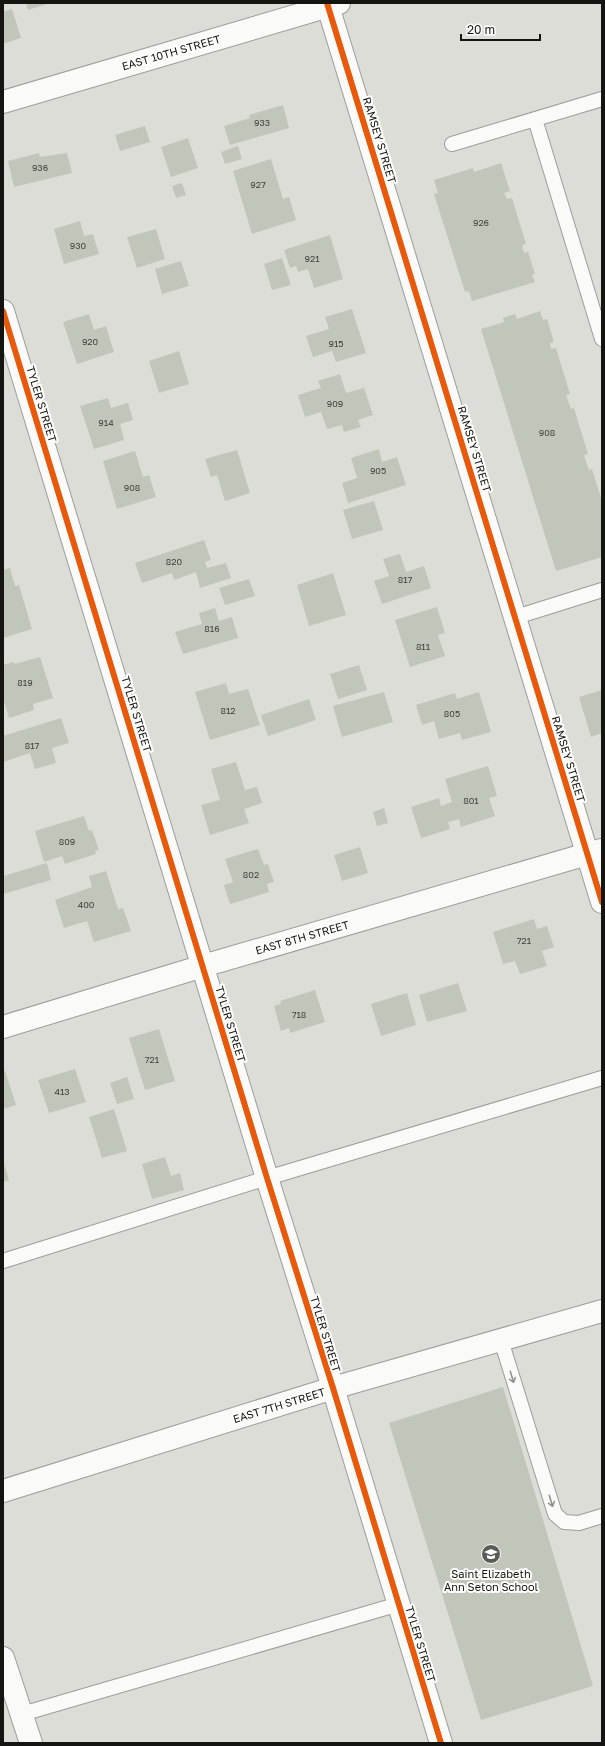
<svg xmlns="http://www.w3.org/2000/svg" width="605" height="1746" viewBox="0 0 605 1746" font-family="'Golos Text',sans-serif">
<rect width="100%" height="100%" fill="#ddddd8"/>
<path fill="#c1c6ba" d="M26 3H50L28 10Z
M12 9 21 38 3 44V12Z
M283 105 289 128 230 145 224 126 250 118 249 115Z
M145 126 150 142 120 151 115 135Z
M188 138 198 168 171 177 161 147Z
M238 146 242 159 225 164 221 152Z
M39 153 40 157 67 153 72 173 14 187 8 161Z
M271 159 283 199 289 197 296 220 252 234 233 171Z
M501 163 510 191 504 193 507 199 512 198 526 244 522 245 524 253 528 252 535 274 532 275 535 282 472 301 469 291 465 292 434 194 438 193 434 180 473 168 474 172Z
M182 183 186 195 176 198 172 186Z
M80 221 84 236 93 234 99 254 64 264 54 229Z
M156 229 165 259 137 268 127 237Z
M330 235 343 279 314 288 308 269 298 272 296 266 290 268 284 250Z
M282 258 291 285 272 290 264 264Z
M181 261 189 286 162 294 155 269Z
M352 309 366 353 336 362 332 351 313 357 306 336 329 329 325 317Z
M540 311 543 320 547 319 554 342 550 343 551 349 556 348 570 394 566 395 571 409 574 408 588 454 584 455 589 470 592 469 602 501V557L556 571 481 329 504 322 503 318 515 314 517 319Z
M89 314 94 330 106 326 114 352 77 364 63 322Z
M179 351 189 384 159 393 149 361Z
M340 374 346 393 364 388 373 415 358 420 361 427 344 432 342 425 327 429 321 412 305 417 298 395 321 388 318 381Z
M108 398 111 408 128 403 133 420 120 424 124 440 94 449 80 406Z
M379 449 382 462 397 457 406 485 348 503 342 483 357 478 351 458Z
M237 450 250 493 225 501 217 475 211 477 205 459Z
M135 451 143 477 149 475 156 497 117 509 103 461Z
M374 501 383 530 352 539 343 510Z
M204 540 211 560 205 562 207 568 226 563 231 578 200 588 196 572 174 580 172 573 142 583 135 563Z
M400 554 406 572 424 566 431 588 382 604 374 581 389 576 383 559Z
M10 568 15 586 19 585 32 629 3 638V570Z
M333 573 346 615 309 626 297 585Z
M249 579 255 596 225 605 219 588Z
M437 607 445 633 438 635 445 656 410 667 395 620Z
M215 608 219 621 232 617 238 638 183 654 175 632 202 624 199 613Z
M40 657 53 698 33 704 34 710 9 718 3 698V665L14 662 15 664Z
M359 665 367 690 338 699 330 674Z
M226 683 229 694 248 689 260 725 210 740 195 692Z
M602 690V733L591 737 579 697Z
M384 692 393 722 342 737 333 706Z
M479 692 491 732 462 740 460 733 439 739 434 721 422 725 416 705 455 693 457 699Z
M309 699 316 720 268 736 261 715Z
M61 718 69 743 52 748 56 763 35 769 30 753 3 762V736Z
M236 762 245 790 257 787 262 803 244 809 249 823 210 835 201 805 220 800 211 769Z
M488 766 497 796 489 798 495 816 461 827 459 819 448 822 450 829 421 838 411 807 439 798 441 806 452 802 445 779Z
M384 808 388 823 377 826 373 812Z
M84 816 89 831 92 830 99 850 95 851 96 854 65 864 62 856 44 862 35 831Z
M360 847 368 873 342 881 334 855Z
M258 849 264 865 268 864 274 882 267 884 269 892 230 904 224 885 233 882 225 859Z
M47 863 51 880 3 894V876Z
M106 871 118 909 123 908 131 931 94 942 87 921 64 928 55 900 92 887 89 876Z
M534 919 537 929 547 926 554 947 542 951 547 966 520 974 515 961 503 964 493 932Z
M458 983 467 1011 427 1022 419 995Z
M315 990 325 1022 290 1033 289 1028 281 1031 274 1006 281 1004 280 1001Z
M407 993 416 1025 381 1036 371 1004Z
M159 1029 175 1081 145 1090 129 1038Z
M75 1069 86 1102 49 1113 38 1080Z
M3 1071H5L16 1105 3 1109Z
M127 1077 134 1099 117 1104 110 1083Z
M114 1109 127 1151 102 1158 89 1117Z
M165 1157 171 1176 180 1173 184 1190 152 1199 142 1164Z
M3 1160 9 1180 3 1182Z
M503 1387 593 1686 481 1720 389 1423Z"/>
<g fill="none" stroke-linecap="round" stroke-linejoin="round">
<defs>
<path id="lane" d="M535 119 602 339
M452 144 602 99
M516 617 602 590
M3 1261 267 1178 602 1078
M501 1340 555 1514 564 1522 579 1523 602 1516
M22 1714 399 1604"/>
<path id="street" d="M327 3 602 902
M3 311 267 1178 333 1388 441 1743
M3 1027 203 966 601 850
M3 1491 333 1388 602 1311
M3 1658 31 1743"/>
<path id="secondary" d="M3 102 339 3"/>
</defs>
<use href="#lane" stroke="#9c9c99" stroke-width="16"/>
<use href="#street" stroke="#9c9c99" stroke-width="24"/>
<use href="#secondary" stroke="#9c9c99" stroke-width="24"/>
<use href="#lane" stroke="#fafaf9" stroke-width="14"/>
<use href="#street" stroke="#fafaf9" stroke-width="22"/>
<use href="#secondary" stroke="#fafaf9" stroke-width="22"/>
<defs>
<path id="cycleway" d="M327 3 602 902
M3 311 267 1178 333 1388 441 1743"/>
</defs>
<use href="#cycleway" stroke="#fffffe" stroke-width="8"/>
<use href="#cycleway" stroke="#e8590c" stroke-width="6"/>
</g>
<defs><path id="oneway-shaft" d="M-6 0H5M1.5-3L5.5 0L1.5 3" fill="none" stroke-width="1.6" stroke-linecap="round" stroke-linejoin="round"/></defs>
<g stroke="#929391">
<use href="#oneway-shaft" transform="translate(512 1377) rotate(73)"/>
<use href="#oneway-shaft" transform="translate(551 1501) rotate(73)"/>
</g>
<defs>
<symbol id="school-disc" viewBox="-11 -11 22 22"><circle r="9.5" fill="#5a5b57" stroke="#fffffe"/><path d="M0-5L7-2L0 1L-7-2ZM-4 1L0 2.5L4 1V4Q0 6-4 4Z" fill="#fff"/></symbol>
</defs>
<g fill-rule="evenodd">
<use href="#school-disc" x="480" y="1543" width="22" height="22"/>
</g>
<g text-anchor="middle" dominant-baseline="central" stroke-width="4" stroke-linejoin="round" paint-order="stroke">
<g font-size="9" fill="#3f413b">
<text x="262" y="122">933</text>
<text x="40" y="167">936</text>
<text x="258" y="184">927</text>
<text x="481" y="222">926</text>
<text x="78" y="245">930</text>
<text x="312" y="258">921</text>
<text x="90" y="341">920</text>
<text x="336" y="343">915</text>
<text x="335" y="403">909</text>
<text x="106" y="422">914</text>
<text x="547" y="432">908</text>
<text x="378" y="470">905</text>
<text x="132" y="487">908</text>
<text x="174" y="561">820</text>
<text x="405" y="579">817</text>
<text x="212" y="628">816</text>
<text x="423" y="646">811</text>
<text x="25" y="682">819</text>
<text x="228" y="710">812</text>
<text x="452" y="713">805</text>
<text x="32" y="745">817</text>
<text x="471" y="800">801</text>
<text x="67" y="841">809</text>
<text x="251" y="874">802</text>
<text x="86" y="904">400</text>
<text x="524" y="940">721</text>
<text x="299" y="1014">718</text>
<text x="152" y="1059">721</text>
<text x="62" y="1091">413</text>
</g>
<g font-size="11" fill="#141511" stroke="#fffffe">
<text transform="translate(171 52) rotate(-16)">EAST 10TH STREET</text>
<text transform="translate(380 140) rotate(73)">RAMSEY STREET</text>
<text transform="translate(42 404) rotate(73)">TYLER STREET</text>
<text transform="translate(475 449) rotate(73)">RAMSEY STREET</text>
<text transform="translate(137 714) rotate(73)">TYLER STREET</text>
<text transform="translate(569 759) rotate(73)">RAMSEY STREET</text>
<text transform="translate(302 937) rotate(-16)">EAST 8TH STREET</text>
<text transform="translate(231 1024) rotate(73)">TYLER STREET</text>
<text transform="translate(326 1334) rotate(73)">TYLER STREET</text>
<text transform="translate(279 1405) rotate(-17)">EAST 7TH STREET</text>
<text transform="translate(421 1644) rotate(73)">TYLER STREET</text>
</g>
<g font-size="11" fill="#141511" stroke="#fffffe">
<text x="491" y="1573">Saint Elizabeth<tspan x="491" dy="13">Ann Seton School</tspan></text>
</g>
</g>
<rect width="605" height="1746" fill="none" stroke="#141511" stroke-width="8"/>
<path d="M461 34v6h79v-6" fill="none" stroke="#141511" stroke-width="2"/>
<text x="467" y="34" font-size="12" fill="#141511" stroke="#fffffe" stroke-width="3" paint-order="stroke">20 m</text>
</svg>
